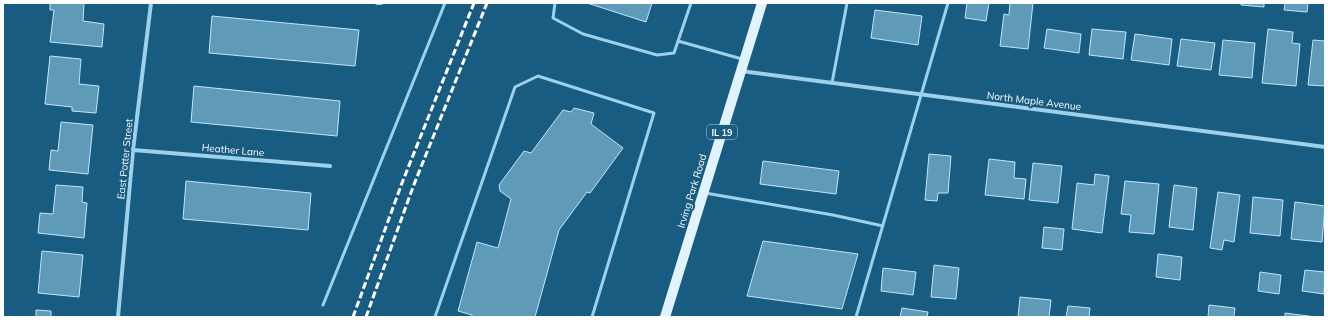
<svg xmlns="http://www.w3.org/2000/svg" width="1328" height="320" viewBox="0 0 1328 320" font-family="Mulish,sans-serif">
<rect width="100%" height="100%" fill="#195c81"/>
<path fill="#609ab9" stroke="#c2e5f8" d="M50 3H84L83 21 104 24 102 47 50 42 54 10H50Z
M587 3H652L646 22Z
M967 3H989L986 21 965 18Z
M1010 3H1033L1028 49 1000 46 1004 14 1009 15Z
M1241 3H1264V7L1241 5Z
M1285 3H1308L1307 12 1284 10Z
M875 10 922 16 918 45 871 38Z
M212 16 359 30 355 66 209 53Z
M1047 29 1081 34 1079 53 1044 48Z
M1092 29 1126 32 1123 59 1089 55Z
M1268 29 1293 32 1292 43 1300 44 1296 86 1262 83Z
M1135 34 1172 39 1169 65 1131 60Z
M1181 39 1215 43 1211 70 1177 66Z
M1223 40 1255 43 1252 78 1219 75Z
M1313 40 1325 41V86L1308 85Z
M50 56 81 59 79 84 99 86 96 113 72 111V107L45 104Z
M194 86 340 101 337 136 191 122Z
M574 108 594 113 591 124 623 148 590 193 587 192 559 230 535 317H472V315L458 311 477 242 498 248 511 199 500 191 499 185 524 151 531 153 563 110 571 112Z
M61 122 93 125 88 174 49 170 51 150 58 151Z
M929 154 951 156 948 193H938L937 201 925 200Z
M989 159 1015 162 1014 178 1026 179 1024 199 985 195Z
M763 161 839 171 836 194 760 184Z
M1033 163 1062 166 1058 203 1029 200Z
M1095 174 1109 176 1102 233 1072 229 1077 183 1094 185Z
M186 181 311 193 308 230 183 219Z
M1125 181 1159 184 1154 234 1129 232 1131 215 1121 214Z
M56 185 83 187 82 202 87 203 84 238 38 233 40 213 53 214Z
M1174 185 1197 188 1193 230 1169 227Z
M1218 192 1240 195 1234 242 1224 240 1222 250 1210 248Z
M1253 197 1283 200 1280 236 1250 233Z
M1295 202 1325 206 1322 242 1291 239Z
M1044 227 1064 229 1062 250 1042 248Z
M763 241 858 254 842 309 747 296Z
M42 251 83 255 79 297 38 293Z
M1158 254 1182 257 1180 280 1156 277Z
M934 265 959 268 956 299 931 297Z
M883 268 916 272 913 295 881 291Z
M1305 270 1325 272 1324 294 1302 291Z
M1260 272 1281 275 1279 294 1258 291Z
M1020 297 1051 300 1049 317H1018Z
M1209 305 1235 308 1234 317H1208Z
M1068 306 1090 308 1089 317H1066Z
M902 308 928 312 927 317H900Z
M36 310 51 311V317H36Z
M1285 313 1316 317H1285Z"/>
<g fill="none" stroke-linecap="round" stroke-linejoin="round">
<path stroke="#9dd0eb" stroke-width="3" d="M555 3 553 18 583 34 657 55 674 53 691 3
M678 41 742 59
M832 83 847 3
M705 193 833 215 883 226
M323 305 445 3
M435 317 515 87 538 76 654 113 592 317
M856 317 948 3"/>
<path stroke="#9dd0eb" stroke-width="4" d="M377 3H381
M741 71 1325 147
M133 150 330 166
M118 317 133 150 151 3"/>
<path stroke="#e1f3ff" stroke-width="10" d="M665 317 762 3"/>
<path stroke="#fff" stroke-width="3" stroke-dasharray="7 3" stroke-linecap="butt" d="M353 317 402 183 474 3
M366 317 413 187 487 3"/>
</g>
<g text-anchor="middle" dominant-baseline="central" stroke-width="4" stroke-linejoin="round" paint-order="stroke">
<rect fill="#195c81" stroke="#baced9" stroke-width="1" x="707" y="125" width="30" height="14" rx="3"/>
<g font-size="9" font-weight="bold" fill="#fff">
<text x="722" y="132">IL 19</text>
</g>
<g font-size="10" fill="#fff" stroke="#195c81">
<text transform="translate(1034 101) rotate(7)">North Maple Avenue</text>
<text transform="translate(233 150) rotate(5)">Heather Lane</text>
<text transform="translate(125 159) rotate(-84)">East Potter Street</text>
<text transform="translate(692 191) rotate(-73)">Irving Park Road</text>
</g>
</g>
<rect width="1328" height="320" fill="none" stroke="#ffffff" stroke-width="8"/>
</svg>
